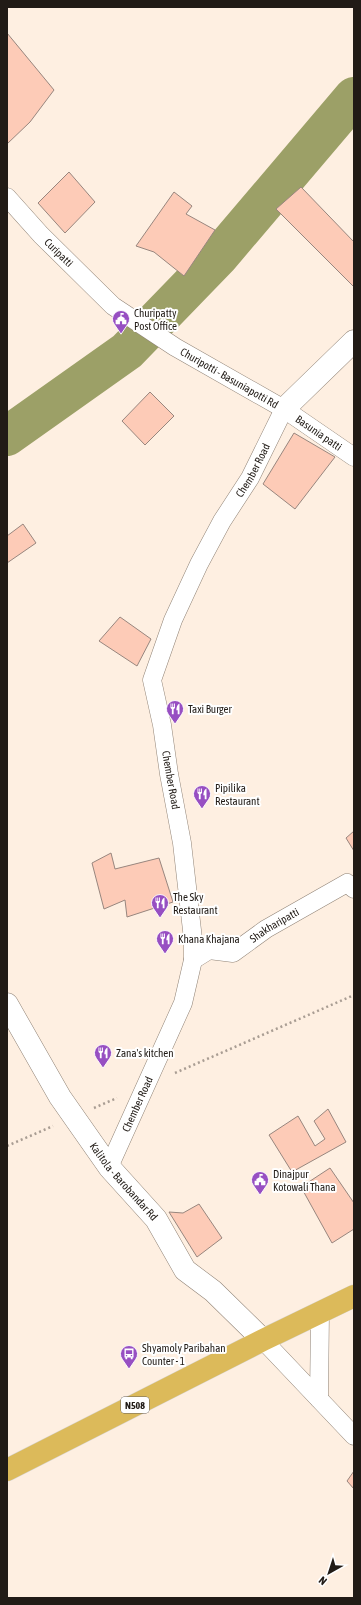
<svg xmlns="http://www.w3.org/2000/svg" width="361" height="1605" viewBox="0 0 361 1605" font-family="'Asap Condensed',sans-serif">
<rect width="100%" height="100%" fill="#feefe1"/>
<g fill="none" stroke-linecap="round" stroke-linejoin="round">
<path stroke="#9ca067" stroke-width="40" d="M7 436 127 351 219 256 354 97"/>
</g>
<path fill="#fdcbb7" stroke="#98867e" d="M7 33 54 90 30 122 7 144Z
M69 172 95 202 65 233 38 203Z
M301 187 354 242V287L276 209Z
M174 192 192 206 186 214 215 230 184 276 154 252 136 246Z
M150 392 174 416 145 445 122 421Z
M294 433 335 457 295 509 263 484Z
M23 524 36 543 7 563V536Z
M120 617 151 639 137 666 99 641Z
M354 831V851L346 838Z
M111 853 115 869 159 858 173 902 127 917 125 900 104 909 92 863Z
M328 1109 346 1142 292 1172 269 1135 298 1116 315 1146 325 1139 314 1121Z
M330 1168 354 1203V1229L332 1243 301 1187Z
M199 1204 222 1238 197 1257 169 1212 183 1213Z
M354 1471V1489L347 1481Z"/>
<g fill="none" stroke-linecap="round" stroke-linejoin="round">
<defs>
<g id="minor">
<path id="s1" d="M7 197 41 235 113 306 175 347 284 409 354 457"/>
<path id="s2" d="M193 960 209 950 233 953 266 929 347 883 354 889"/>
<path id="s3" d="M109 1167 183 1003 193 960V939L182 843 169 774 162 725 152 680 173 620 199 564 222 521 250 478 284 409"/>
<path d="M263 1340 354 1436"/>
<path d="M319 1399 320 1312"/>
</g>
<g id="tertiary">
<path d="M284 409 354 341"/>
<path id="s4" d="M7 1004 60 1097 109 1167 156 1219 185 1270 213 1291 263 1340"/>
</g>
<path id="trunk" d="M7 1470 263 1340 354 1296"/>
</defs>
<use href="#minor" stroke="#908376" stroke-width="19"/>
<use href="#tertiary" stroke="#908376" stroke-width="23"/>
<use href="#trunk" stroke="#d7d6d5" stroke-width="23"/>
<path stroke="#a99d93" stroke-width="2.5" stroke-dasharray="2 3" stroke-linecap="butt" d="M175 1073 354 995
M94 1108 117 1098
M7 1146 53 1126"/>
<use href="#minor" stroke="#fff" stroke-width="18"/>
<use href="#tertiary" stroke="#fff" stroke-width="22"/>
<use href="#trunk" stroke="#dcba5a" stroke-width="22"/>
</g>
<defs>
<symbol id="civic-pin" viewBox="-11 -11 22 30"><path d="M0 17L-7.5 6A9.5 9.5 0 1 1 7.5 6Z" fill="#974fc2" stroke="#fff"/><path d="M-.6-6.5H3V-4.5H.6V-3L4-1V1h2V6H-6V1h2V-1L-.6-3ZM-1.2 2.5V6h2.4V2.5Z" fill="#fff"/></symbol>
<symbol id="restaurant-pin" viewBox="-11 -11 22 30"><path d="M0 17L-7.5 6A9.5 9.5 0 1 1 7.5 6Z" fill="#974fc2" stroke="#fff"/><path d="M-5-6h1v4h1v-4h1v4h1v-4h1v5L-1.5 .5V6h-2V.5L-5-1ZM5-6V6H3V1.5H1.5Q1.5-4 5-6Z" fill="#fff"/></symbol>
<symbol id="bus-pin" viewBox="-11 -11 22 30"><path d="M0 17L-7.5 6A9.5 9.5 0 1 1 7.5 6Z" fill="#974fc2" stroke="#fff"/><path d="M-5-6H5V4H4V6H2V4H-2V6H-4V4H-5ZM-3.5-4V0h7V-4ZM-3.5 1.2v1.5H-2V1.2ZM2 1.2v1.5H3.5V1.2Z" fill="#fff"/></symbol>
</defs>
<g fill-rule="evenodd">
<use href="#civic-pin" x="111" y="309" width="20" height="27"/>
<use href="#restaurant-pin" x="165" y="699" width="20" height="27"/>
<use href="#restaurant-pin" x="192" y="784" width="20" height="27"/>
<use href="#restaurant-pin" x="150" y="893" width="20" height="27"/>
<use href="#restaurant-pin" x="155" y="929" width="20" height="27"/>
<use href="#restaurant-pin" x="93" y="1043" width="20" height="27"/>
<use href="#civic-pin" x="250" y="1170" width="20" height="27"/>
<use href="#bus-pin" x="119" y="1344" width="20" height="27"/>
</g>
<g text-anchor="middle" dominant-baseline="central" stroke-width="4" stroke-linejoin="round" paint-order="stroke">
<rect fill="#fff" stroke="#645f5c" stroke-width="1" x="121" y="1397" width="28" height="16" rx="3"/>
<g font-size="10" font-weight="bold" fill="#211b16">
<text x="135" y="1405">N508</text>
</g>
<g font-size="11" fill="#211b16" stroke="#fff">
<text stroke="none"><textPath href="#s1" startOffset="76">Curipatti</textPath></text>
<text stroke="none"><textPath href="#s1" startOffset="289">Churipotti - Basuniapotti Rd</textPath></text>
<text stroke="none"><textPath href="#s1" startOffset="394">Basunia patti</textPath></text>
<text stroke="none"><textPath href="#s3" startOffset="741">Chember Road</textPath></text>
<text transform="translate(171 780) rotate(80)">Chember Road</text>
<text stroke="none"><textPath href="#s2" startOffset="93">Shakharipatti</textPath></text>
<text stroke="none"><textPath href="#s3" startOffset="69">Chember Road</textPath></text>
<text stroke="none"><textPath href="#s4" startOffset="213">Kalitola - Barobandar Rd</textPath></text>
</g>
<g font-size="11" fill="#211b16" stroke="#fff" text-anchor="start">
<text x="134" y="313">Churipatty<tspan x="134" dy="13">Post Office</tspan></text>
<text x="188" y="709">Taxi Burger</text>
<text x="215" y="788">Pipilika<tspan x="215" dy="13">Restaurant</tspan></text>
<text x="173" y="897">The Sky<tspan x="173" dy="13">Restaurant</tspan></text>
<text x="178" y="939">Khana Khajana</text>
<text x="116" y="1053">Zana's kitchen</text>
<text x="273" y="1174">Dinajpur<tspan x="273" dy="13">Kotowali Thana</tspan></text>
<text x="142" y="1348">Shyamoly Paribahan<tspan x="142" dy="13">Counter - 1</tspan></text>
</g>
</g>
<rect width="361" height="1605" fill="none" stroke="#211b16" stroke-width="16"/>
<g transform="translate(329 1573) rotate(219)" stroke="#ffffff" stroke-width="3" paint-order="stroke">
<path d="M0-3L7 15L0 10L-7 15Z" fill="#211b16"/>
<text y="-6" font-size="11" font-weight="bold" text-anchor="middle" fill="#211b16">N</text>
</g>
</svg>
